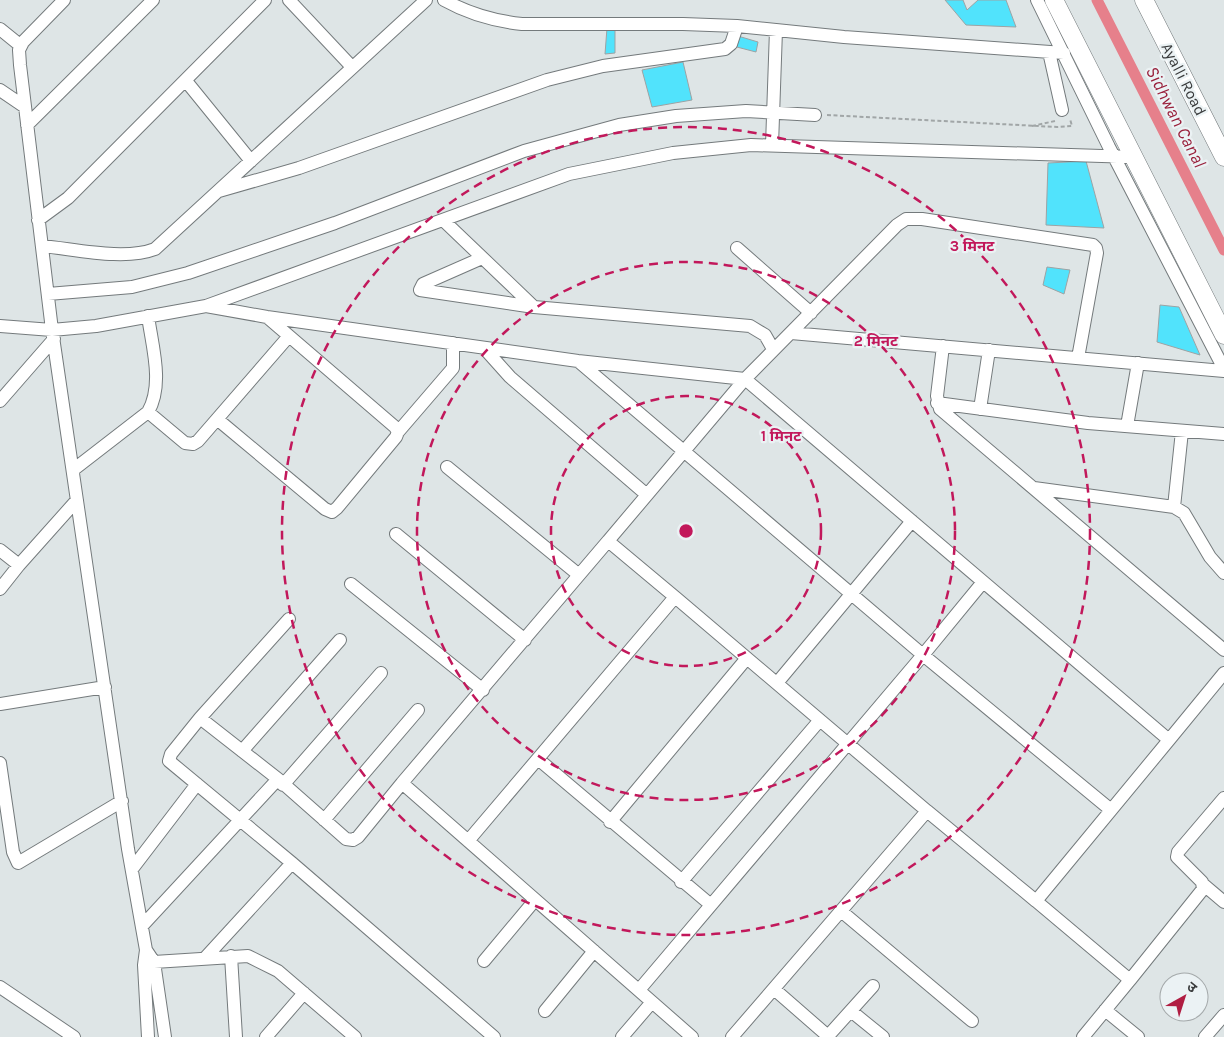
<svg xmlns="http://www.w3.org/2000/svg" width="1224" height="1037" viewBox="0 0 1224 1037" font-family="Karla,'Noto Sans Devanagari',sans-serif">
<rect width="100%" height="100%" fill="#dee5e6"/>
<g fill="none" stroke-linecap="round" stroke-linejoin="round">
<path stroke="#e6808b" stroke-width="11" d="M1097 0 1224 250"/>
</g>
<path fill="#51e3fc" stroke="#9da3a4" d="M945 0H963L967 10 978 0H1006L1016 27 966 25Z
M615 26V53L605 54 607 28Z
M738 36 758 42 756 52 733 46Z
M683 62 692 100 652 107 642 70Z
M1086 161 1104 228 1046 225 1048 163Z
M1047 267 1070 270 1064 294 1043 285Z
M1160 305 1179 307 1200 355 1157 342Z"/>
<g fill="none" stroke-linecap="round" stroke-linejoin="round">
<defs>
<path id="minor" d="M64 0 23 42 19 50 20 65 52 330 128 849 146 950 154 962 165 1037
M289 0 352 67
M444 0C469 14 494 21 522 24H683L737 26 844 37 1064 53
M1037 0 1109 147 1224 369
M0 29 21 46
M1049 52 1062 110
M186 81 251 161
M0 90 25 107
M27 125 153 0
M772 145 776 30
M219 191 299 168 547 80 603 66 725 49 731 44 737 26
M38 220 68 198 265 0
M444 221 534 307
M42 246C75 249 124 261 155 249L426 0
M737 248 811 313
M482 258 423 284 420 290 534 307 750 326 765 335 773 349
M48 294 132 287 188 273 335 223 524 151 619 125 676 116 746 111 815 115
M206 306 267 317 578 361 745 379 1169 740 1036 901 1130 980 1083 1037
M0 326 52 330 96 326 206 306 569 174 673 153 751 145 1133 157
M791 333 1224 371
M943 346 937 396 940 409 1224 650
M484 348 510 377 647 495
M578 361 923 655 1111 810
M0 401 54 339
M937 403 1088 423 1224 434
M980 409 989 350
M148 412 185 443 193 444 198 441 289 336
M217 419 325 509 332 512 337 508 396 437 398 432 395 427 267 317
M1127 426 1138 363
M398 432 453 368V343
M447 467 579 575
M73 470 148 412C164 384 152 346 148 316
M1034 488 1174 507 1184 513 1210 557 1224 573
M1174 507 1182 431
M396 534 525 640
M0 550 19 565 0 589
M19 565 77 500
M351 584 483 690
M675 597 927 811
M289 619 200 718 171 754 169 761 292 863 494 1037
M777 683 912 521
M0 704 105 687
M200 718 278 779 346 839 353 840 358 837 402 783 692 1037
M1169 740 1224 673
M242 751 340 640
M538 759 711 905
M0 763 13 852 18 863 122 801
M402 783 608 541
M283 785 381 673
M324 820 418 710
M610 822 747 658
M468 841 675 597 608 541 745 379 897 225 906 219H922L1093 245 1096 248 1097 253 1078 358
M132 869 197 784
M681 882 820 720
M1204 885 1224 902
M841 911 972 1021
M142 926 278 779
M146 950 144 965 148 1037
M231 956 236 1037
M205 958 292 863
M484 961 535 900
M154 962 248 956 278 971 355 1037
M1130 980 1203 889 1202 882 1177 857 1178 852 1224 798
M0 987 74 1037
M774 989 829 1037
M639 990 923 655 983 582
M1105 1010 1138 1037
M545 1011 594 951
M851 1011 883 1037
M828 1036 873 986
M266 1037 304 993
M622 1037 652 1002
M732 1037 927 811 1036 901
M1205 1037 1224 1015"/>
<path id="highway" d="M1054 0 1224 335
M1144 0 1224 157"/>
</defs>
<use href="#minor" stroke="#747a7c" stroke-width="14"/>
<use href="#highway" stroke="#747a7c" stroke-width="19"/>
<path stroke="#a1a6a7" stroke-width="2" stroke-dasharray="4 2.5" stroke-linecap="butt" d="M827 115 1057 127 1072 126 1070 119
M1032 126 1055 121"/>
<use href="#minor" stroke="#fff" stroke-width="12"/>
<use href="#highway" stroke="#fff" stroke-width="18"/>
</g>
<g fill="none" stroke="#c2185b" stroke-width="2.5" stroke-dasharray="9 6">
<circle cx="686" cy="531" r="135"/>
<circle cx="686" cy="531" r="269"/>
<circle cx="686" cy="531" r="404"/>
</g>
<g text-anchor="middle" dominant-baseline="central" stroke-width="4.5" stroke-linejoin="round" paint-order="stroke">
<g font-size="16" fill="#393b3c" stroke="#ebf2f4">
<text transform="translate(1184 79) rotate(63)">Ayalli Road</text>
</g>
<g font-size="18" font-style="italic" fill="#99203b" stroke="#ebf2f4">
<text transform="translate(1176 117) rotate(63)">Sidhwan Canal</text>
</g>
</g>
<circle cx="686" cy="531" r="8" fill="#c2185b" stroke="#ebf2f4" stroke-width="2.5"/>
<g font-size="15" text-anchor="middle" font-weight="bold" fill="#c2185b" stroke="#ebf2f4" stroke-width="4.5" stroke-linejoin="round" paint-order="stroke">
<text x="972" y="251">3 मिनट</text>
<text x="876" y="346">2 मिनट</text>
<text x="781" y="441">1 मिनट</text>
</g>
<g transform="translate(1184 997) rotate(39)"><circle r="24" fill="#ebf2f4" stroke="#a4a9aa"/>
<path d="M0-4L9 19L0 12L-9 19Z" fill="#b01d42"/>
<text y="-8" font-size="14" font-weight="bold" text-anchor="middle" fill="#393b3c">उ</text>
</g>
</svg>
